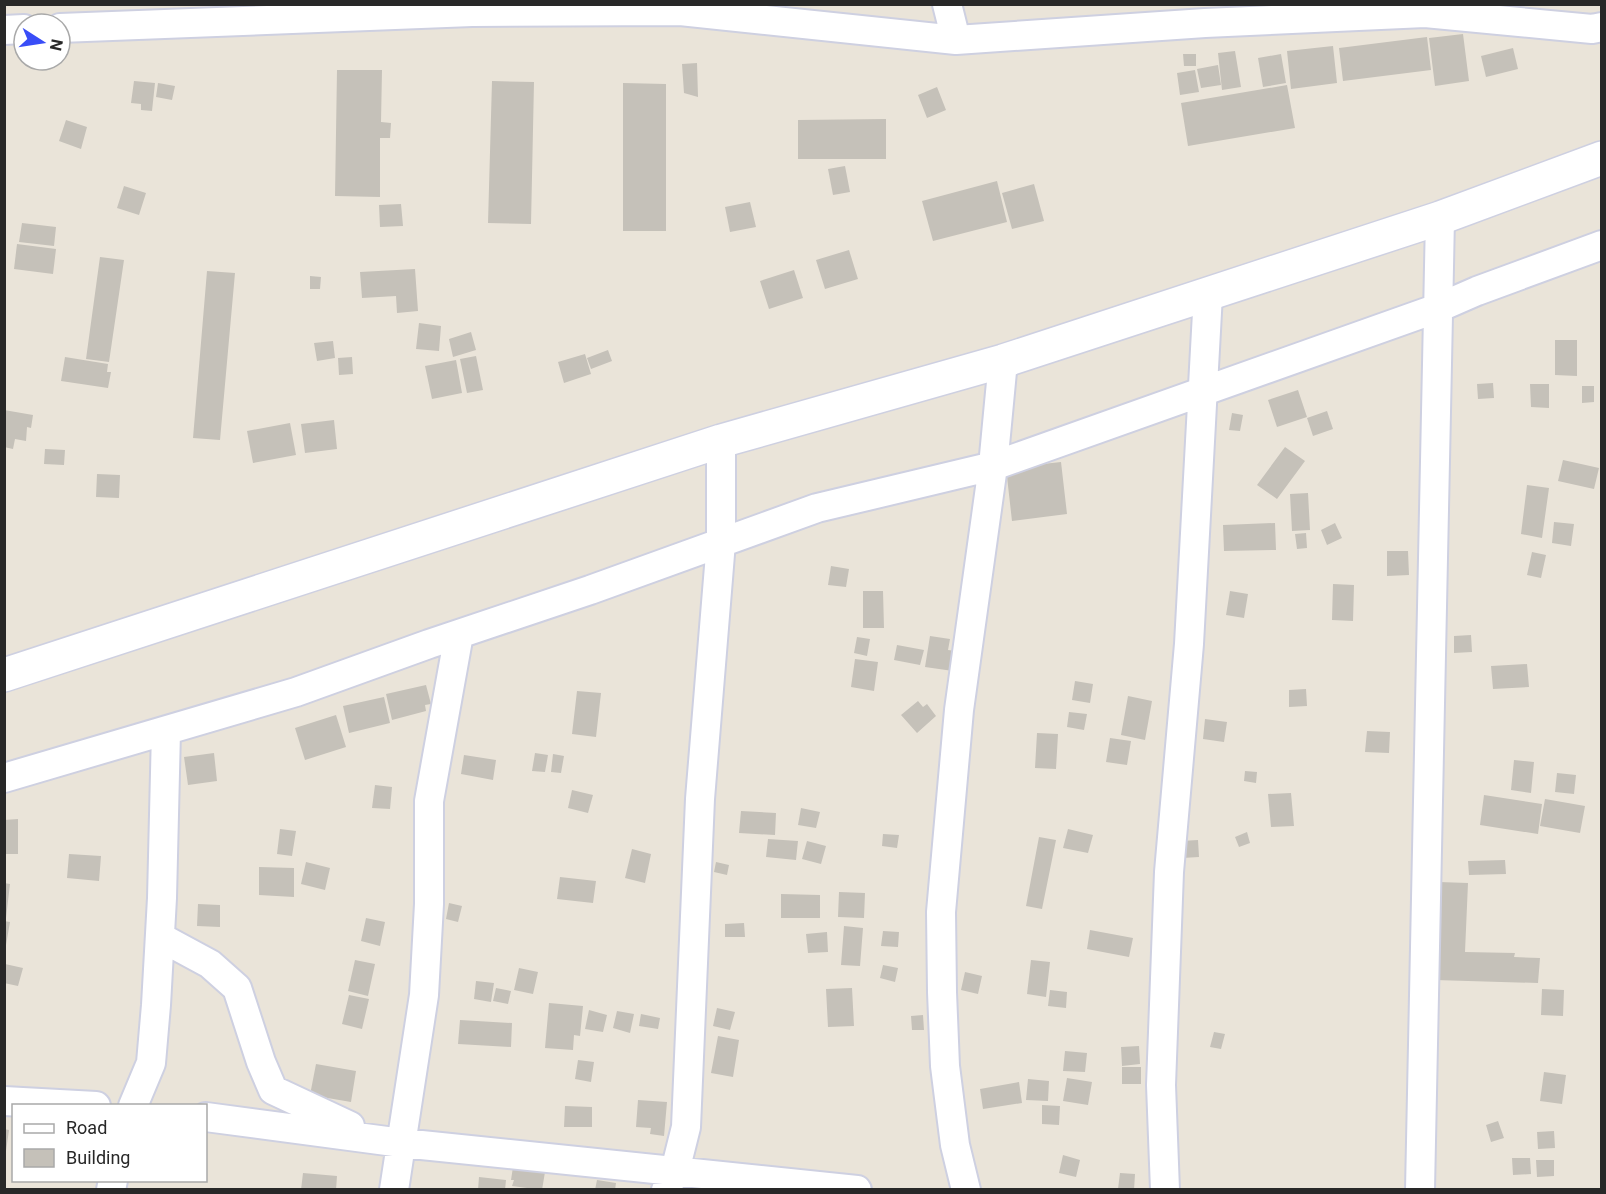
<svg xmlns="http://www.w3.org/2000/svg" width="1606" height="1194" viewBox="0 0 1606 1194" font-family="Roboto,sans-serif">
<rect width="100%" height="100%" fill="#eae4d9"/>
<path fill="#c5c1b9" d="M1463 34 1469 81 1435 86 1429 38Z
M1427 37 1431 70 1343 81 1339 48Z
M1333 46 1337 83 1291 89 1287 51Z
M1513 48 1518 69 1486 77 1481 56Z
M1235 51 1241 87 1222 90 1218 53Z
M1183 54H1196V66H1184Z
M1281 54 1286 83 1263 87 1258 58Z
M697 63 698 97 684 93 682 64Z
M1218 65 1221 85 1201 88 1197 69Z
M337 70H382L381 122 391 123 390 138H380V197L335 196Z
M1195 70 1199 92 1180 95 1177 73Z
M134 81 155 83 152 111 141 110V104L131 103Z
M492 81 534 82 531 224 488 223Z
M158 83 175 86 172 100 156 97Z
M623 83 666 84V231H623Z
M1287 85 1295 128 1188 146 1181 103Z
M937 87 946 110 927 118 918 95Z
M886 119V159H798V120Z
M66 120 87 127 81 149 59 141Z
M845 166 850 192 833 195 828 169Z
M997 181 1007 222 933 241 922 201Z
M1034 184 1044 221 1012 229 1002 193Z
M124 186 146 193 139 215 117 208Z
M750 202 756 227 730 232 725 207Z
M401 204 403 226 380 227 379 205Z
M22 223 56 227 54 246 19 242Z
M17 244 56 249 53 274 14 269Z
M849 250 858 279 825 289 816 260Z
M100 257 124 260 109 362 86 359Z
M415 269 418 311 397 313 396 296 362 298 360 272Z
M794 270 803 298 769 309 760 281Z
M207 271 235 273 220 440 193 438Z
M310 276 321 277 320 289H310Z
M419 323 441 326 439 351 416 349Z
M471 332 476 350 453 357 449 339Z
M1555 340H1577V376L1555 375Z
M333 341 335 358 317 361 314 343Z
M608 350 612 361 591 369 587 358Z
M585 354 591 374 564 383 558 362Z
M476 356 483 390 467 393 460 359Z
M65 357 108 364 107 372H111L108 388 61 381Z
M352 357 353 374 339 375 338 358Z
M456 360 462 393 432 399 425 366Z
M1493 383 1494 398 1478 399 1477 384Z
M1530 384H1549V408L1531 407Z
M1582 386H1594V402L1582 403Z
M1298 390 1307 417 1277 427 1268 400Z
M4 410 33 415 31 428 27 427 26 441 15 439 13 449 4 447Z
M1327 411 1333 429 1313 436 1307 418Z
M1232 413 1243 415 1240 431 1229 430Z
M334 420 337 449 305 453 301 424Z
M290 423 296 455 253 463 247 431Z
M1285 447 1305 461 1277 499 1257 485Z
M45 449 65 450 64 465 44 464Z
M1563 460 1599 468 1594 489 1558 481Z
M1061 462 1067 514 1012 521 1006 468Z
M97 474 120 475 119 498 96 497Z
M1527 485 1549 488 1542 538 1521 534Z
M1308 493 1310 530 1292 531 1290 494Z
M1554 522 1574 524 1571 546 1552 543Z
M1275 523 1276 550 1224 551 1223 525Z
M1335 523 1342 538 1327 545 1321 530Z
M1306 533 1307 548 1297 549 1295 534Z
M1387 551H1408L1409 575 1387 576Z
M1532 552 1546 555 1541 578 1527 575Z
M831 566 849 569 846 587 828 585Z
M1333 584 1354 585 1353 621 1332 620Z
M863 591H883L884 628H863Z
M1230 591 1248 594 1244 618 1226 615Z
M1471 635 1472 652 1454 653V636Z
M930 636 950 639 948 650 956 651 953 671 925 667Z
M857 637 870 639 867 656 854 653Z
M897 645 924 650 920 665 894 660Z
M855 659 878 662 874 691 851 687Z
M1527 664 1529 687 1493 689 1491 666Z
M1075 681 1093 684 1090 703 1072 700Z
M426 685 431 704 425 705 426 711 392 720 386 694Z
M1306 689 1307 706 1289 707V690Z
M577 691 601 693 596 737 572 734Z
M1128 696 1152 701 1145 740 1121 735Z
M384 697 390 723 349 733 343 706Z
M918 701 923 707 927 704 936 716 917 733 901 715Z
M1069 712 1087 714 1084 730 1067 727Z
M336 715 346 747 305 760 295 728Z
M1205 719 1227 722 1224 742 1203 739Z
M1367 731 1390 732 1389 753 1365 752Z
M1037 733 1058 734 1056 769 1035 768Z
M1110 738 1131 741 1127 765 1106 762Z
M214 753 217 781 188 785 184 757Z
M535 753 548 755 545 772 532 771Z
M553 754 564 756 561 773 551 772Z
M464 755 496 760 493 780 461 774Z
M1514 760 1534 762 1531 793 1511 790Z
M1245 771 1257 772 1256 783 1244 781Z
M1557 773 1576 775 1574 794 1555 792Z
M375 785 392 787 390 809 372 808Z
M572 790 593 795 588 813 568 808Z
M1291 793 1294 826 1271 827 1268 794Z
M1484 795 1542 804 1538 834 1480 825Z
M1545 799 1585 806 1580 833 1540 826Z
M801 808 820 812 816 828 798 825Z
M741 811 776 813 775 835 739 833Z
M18 819V854H4V820Z
M280 829 296 831 292 856 277 854Z
M1068 829 1093 835 1088 853 1063 848Z
M1247 832 1250 843 1239 847 1235 837Z
M883 834 899 835 897 848 882 846Z
M1039 837 1056 840 1042 909 1026 906Z
M768 839 798 841 796 860 766 857Z
M1198 840 1199 857 1182 858 1181 841Z
M807 841 826 846 821 864 802 859Z
M632 849 651 854 645 883 625 878Z
M69 854 101 856 99 881 67 878Z
M1505 860 1506 874 1469 875 1468 861Z
M306 862 330 868 325 890 301 884Z
M716 862 729 865 727 875 714 872Z
M259 867 294 868V897L259 895Z
M560 877 596 881 593 903 557 899Z
M1439 882 1468 883 1465 952 1515 953 1514 957 1540 958 1538 983 1435 980Z
M4 883 10 884 6 918H4Z
M839 892 865 893 864 918 838 917Z
M781 894 820 895V918H781Z
M449 903 462 906 458 922 446 919Z
M198 904 220 905V927L197 926Z
M366 918 385 922 380 946 361 941Z
M4 921 10 922 6 945H4Z
M744 923 745 937H725V924Z
M844 926 863 928 860 966 841 965Z
M1090 930 1133 938 1129 957 1087 949Z
M883 931 899 932 898 947 881 946Z
M827 932 828 952 808 953 806 934Z
M355 960 375 964 368 996 348 991Z
M1031 960 1050 962 1046 997 1027 994Z
M5 964 23 968 18 986 4 983Z
M883 965 898 968 895 982 880 978Z
M519 968 538 972 533 994 514 990Z
M965 972 982 976 978 994 961 990Z
M476 981 494 983 491 1002 474 999Z
M496 988 511 991 508 1004 493 1001Z
M852 988 854 1026 828 1027 826 989Z
M1542 989 1564 990 1563 1016 1541 1015Z
M1050 990 1067 992 1066 1008 1048 1006Z
M349 995 369 999 362 1029 342 1024Z
M549 1003 583 1006 580 1036 574 1035 573 1050 545 1048Z
M717 1008 735 1012 730 1030 713 1026Z
M589 1010 607 1015 603 1032 585 1029Z
M617 1011 634 1014 630 1033 613 1028Z
M641 1014 660 1018 658 1029 639 1026Z
M923 1015 924 1030H912L911 1016Z
M460 1020 512 1023 511 1047 458 1044Z
M1214 1032 1225 1034 1221 1049 1210 1047Z
M718 1036 739 1040 733 1077 711 1073Z
M1139 1046 1140 1064 1122 1066 1121 1047Z
M1065 1051 1087 1053 1085 1072 1063 1071Z
M578 1060 594 1062 591 1082 575 1079Z
M316 1064 356 1071 351 1102 310 1095Z
M1122 1067H1141V1084H1122Z
M1544 1072 1566 1075 1562 1104 1540 1101Z
M1067 1078 1092 1082 1088 1105 1063 1101Z
M1028 1079 1049 1081 1048 1101 1026 1100Z
M1019 1082 1022 1103 983 1109 980 1089Z
M638 1100 667 1102 664 1136 650 1134 651 1128 636 1127Z
M1042 1105 1060 1106 1059 1125 1042 1124Z
M565 1106 592 1107V1127H564Z
M1498 1121 1504 1138 1491 1142 1486 1125Z
M4 1129 9 1130 6 1151H4Z
M1554 1131 1555 1148 1538 1149 1537 1132Z
M1063 1155 1080 1160 1076 1177 1059 1173Z
M1512 1158H1530L1531 1174 1513 1175Z
M1536 1160H1554V1176L1537 1177Z
M513 1167 545 1172 542 1190 512 1186 514 1180H511Z
M303 1173 337 1176 336 1190H301Z
M1120 1173 1135 1174 1134 1190 1118 1189Z
M479 1177 506 1180 505 1190H478Z
M597 1180 616 1183 615 1190H595Z"/>
<g fill="none" stroke-linecap="round" stroke-linejoin="round">
<defs>
<path id="minor" d="M947 4 956 40
M60 28 472 12 680 11 956 40 1205 23 1425 13 1592 29 1602 27
M4 30 24 29
M4 778 296 692 429 644 590 590 817 508 993 466 1438 308 1477 291 1602 245
M160 937 210 964 237 988 261 1062 273 1090 350 1126
M4 1101 96 1106
M133 1106 151 1063 156 1005 162 898 166 731
M206 1117 402 1143 857 1190
M111 1190 113 1180
M394 1190 424 995 429 904V801L459 634
M666 1190 675 1171 686 1127 700 799 721 542V441
M966 1190 955 1145 945 1066 942 992 941 912 959 710 993 466 1003 361
M1165 1190 1161 1085 1169 872 1189 644 1208 294
M1420 1190 1440 218"/>
<path id="secondary" d="M4 675 721 441 1003 361 1440 218 1602 158"/>
</defs>
<use href="#minor" stroke="#ced0e1" stroke-width="32"/>
<use href="#secondary" stroke="#ced0e1" stroke-width="36"/>
<use href="#minor" stroke="#fff" stroke-width="28"/>
<use href="#secondary" stroke="#fff" stroke-width="33"/>
</g>
<rect width="1606" height="1194" fill="none" stroke="#282828" stroke-width="12"/>
<rect x="12" y="1104" width="195" height="78" fill="#ffffff" stroke="#a9a9a9" stroke-width="1.5"/>
<rect x="24" y="1124" width="30" height="9" fill="#ffffff" stroke="#a9a9a9" stroke-width="1.5"/>
<text x="66" y="1134" font-size="18" fill="#282828">Road</text>
<rect x="24" y="1149" width="30" height="18" fill="#c5c1b9" stroke="#a9a9a9" stroke-width="1.5"/>
<text x="66" y="1164" font-size="18" fill="#282828">Building</text>
<g transform="translate(42 42) rotate(102)"><circle r="28" fill="#ffffff" stroke="#a9a9a9" stroke-width="1.5"/>
<path d="M0-4.5L10 22L0 15L-10 22Z" fill="#394df7"/>
<text y="-9" font-size="16" font-weight="bold" text-anchor="middle" fill="#282828">N</text>
</g>
</svg>
